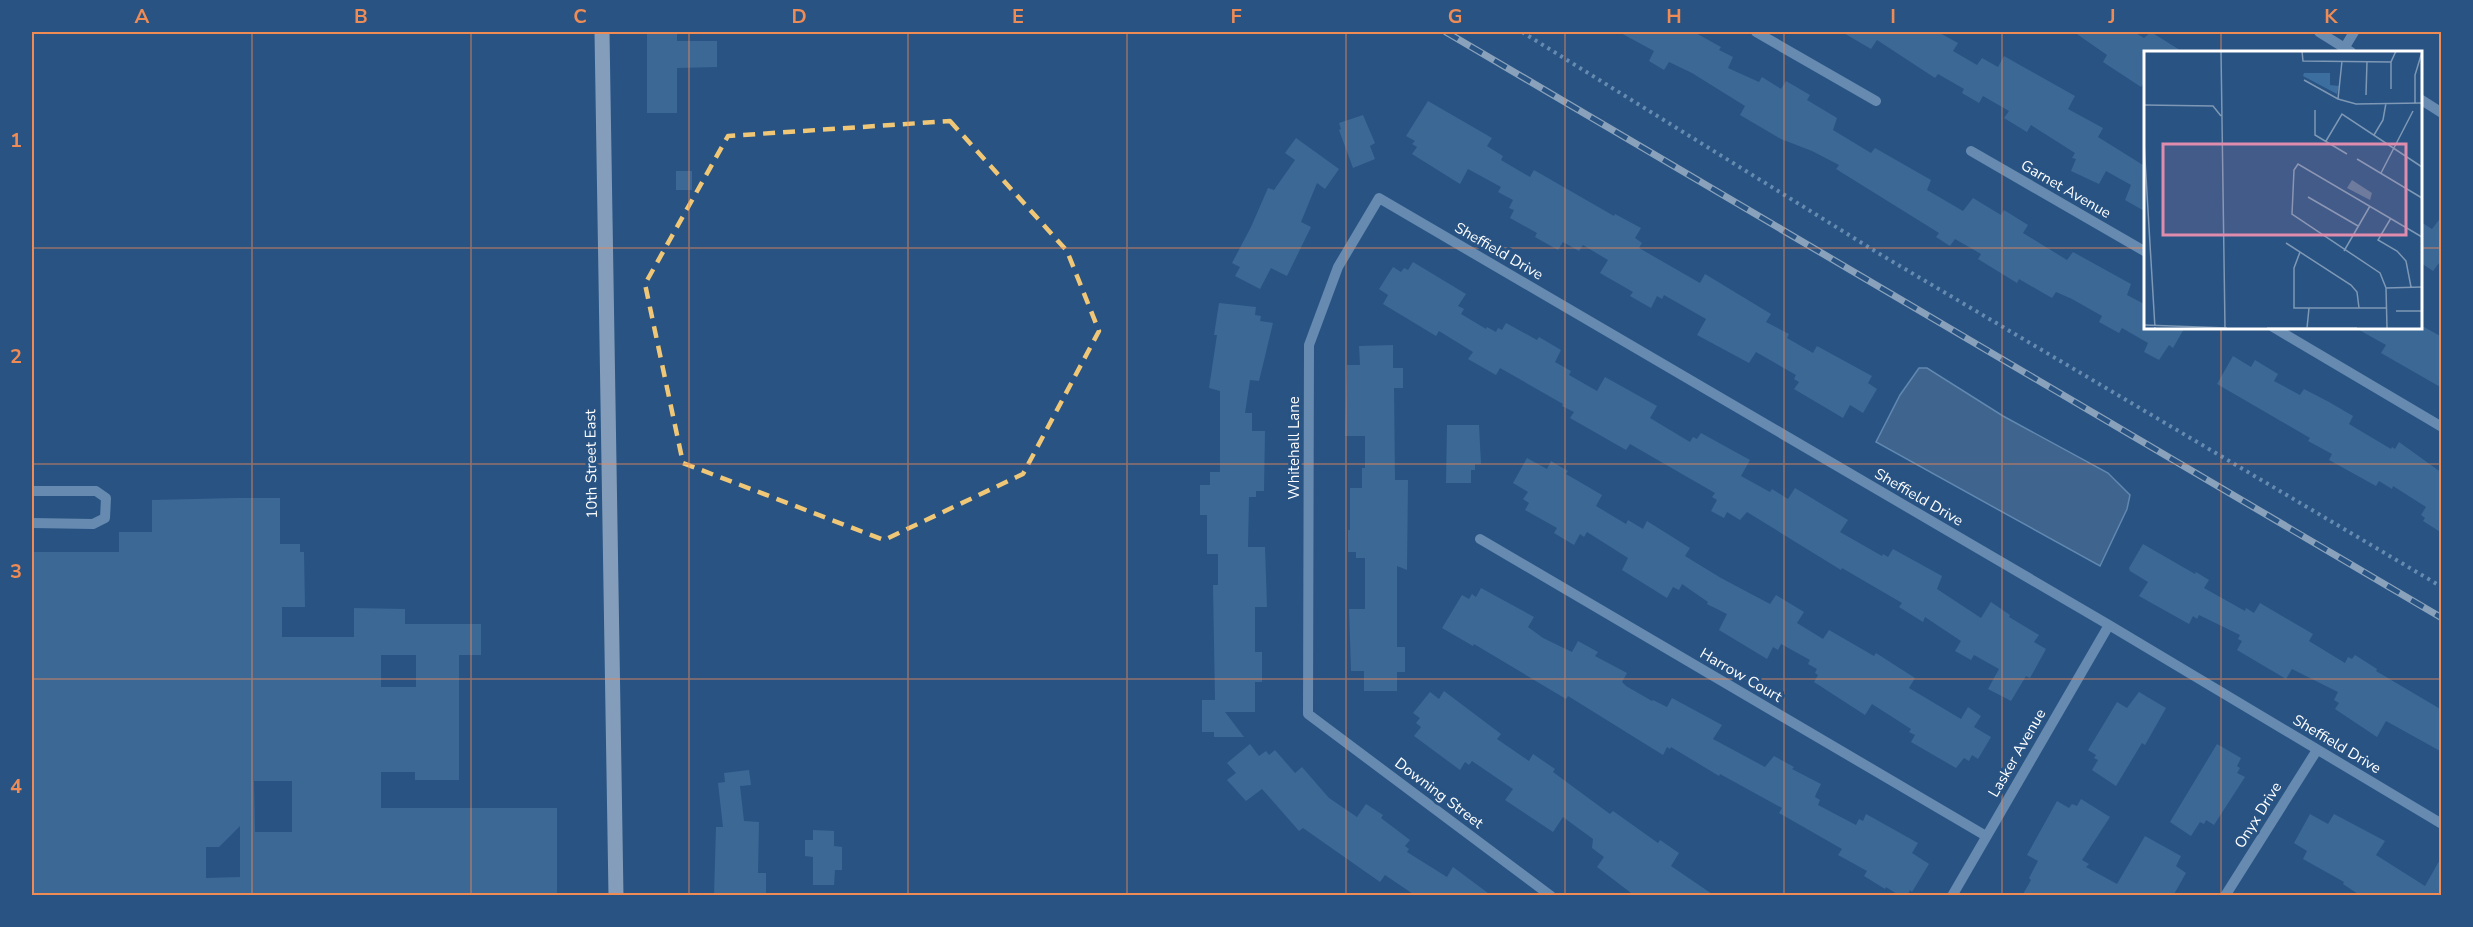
<svg xmlns="http://www.w3.org/2000/svg" width="2473" height="927" viewBox="0 0 2473 927" font-family="'Nunito Sans',sans-serif">
<rect width="100%" height="100%" fill="#285383"/>
<path fill="#5b7899" stroke="#a6c7e7" stroke-width="1.5" d="M1919 368H1927L2003 416 2108 473 2130 495 2127 509 2100 566 1876 442 1900 395Z"/>
<path fill="#5480ad" fill-rule="evenodd" d="M647 32H677V41H717V67L677 68V113H647Z
M1619 32H1694L1721 47 1719 50 1733 57 1728 68 1759 82 1762 77 1781 89 1786 81 1810 95 1807 100 1837 118 1833 130 1871 153 1875 148 1931 180 1927 190 1963 211 1973 198 2001 215 2004 210 2028 225 2023 233 2067 260 2073 252 2131 284 2127 295 2146 305V327H2185L2173 348 2169 345 2159 360 2144 352 2148 343 2122 328 2119 333 2099 322 2102 316 2072 299 2056 292 2052 298 2019 279 2017 283 1978 259 1981 254 1955 239 1950 246 1936 237 1939 233 1836 169 1839 165 1812 151 1781 139 1740 115 1745 106 1692 73 1669 62 1664 70 1649 61 1654 51Z
M1842 32H1938L1958 43 1953 51 1977 65 1982 58 1998 67 2004 56 2075 96 2068 109 2103 128 2098 137 2143 165 2146 160V212L2125 200 2131 185 2106 171 2099 184 2071 171 2076 159 2072 158 2075 153 2031 125 2027 132 2004 118 2009 111 1983 96 1979 103 1962 93 1964 89 1938 74 1935 78 1877 40 1871 49Z
M2074 32H2134L2144 38 2151 32 2183 52H2146V79L2141 87 2103 62 2107 55Z
M1428 101 1492 138 1487 146 1503 156 1501 160 1530 177 1534 170 1614 216 1615 214 1641 228 1635 238 1642 243 1639 248 1700 283 1705 274 1771 314 1766 322 1789 334 1787 338 1813 353 1817 346 1872 376 1868 383 1877 389 1863 413 1850 405 1843 418 1794 389 1799 382 1794 379 1796 375 1756 352 1749 363 1697 335 1706 319 1664 295 1662 299 1657 296 1651 308 1630 296 1633 292 1600 273 1608 260 1583 245 1579 251 1563 242 1558 250 1535 237 1537 233 1510 218 1514 210 1509 208 1513 200 1498 192 1501 187 1468 169 1460 184 1412 154 1417 147 1412 144 1415 141 1406 136Z
M1363 115 1375 143 1370 146 1375 159 1353 168 1339 130 1341 129 1339 123Z
M1296 138 1339 169 1325 189 1317 183 1301 222 1311 227 1287 276 1271 268 1260 289 1235 276 1240 267 1232 263 1251 227 1268 188 1274 190 1295 160 1285 153Z
M676 171H692V190H676Z
M2442 216V259L2433 271 2421 263V222L2432 229Z
M1413 262 1466 294 1458 306 1464 309 1461 314 1486 329 1487 327 1496 332 1498 328 1502 330 1506 323 1537 340 1539 337 1561 350 1555 362 1571 371 1569 375 1597 391 1605 377 1657 406 1650 418 1690 442 1693 437 1697 439 1701 433 1750 460 1741 476 1770 492 1772 489 1788 499 1795 488 1848 520 1840 532 1882 556 1883 554 1888 557 1893 549 1942 576 1937 589 1981 618 1991 602 2010 615 2009 617 2039 635 2034 642 2046 649 2030 678 2026 676 2011 701 1988 689 1999 669 1974 655 1971 660 1955 651 1961 641 1925 617 1923 622 1899 607 1902 603 1842 568 1841 570 1747 512 1740 520 1727 512 1724 518 1711 511 1717 500 1712 497 1715 493 1630 444 1626 450 1570 418 1574 412 1562 406 1563 404 1500 368 1496 375 1468 359 1473 352 1439 331 1436 336 1383 304 1388 295 1379 289 1393 267 1401 272 1404 268 1408 270Z
M1219 303 1256 307 1255 315 1261 316 1260 321 1273 323 1259 381 1250 380 1245 413H1252V431H1265L1264 491H1256V497H1249L1248 547H1265L1267 607H1255V652H1262V682H1255V712H1225L1244 737H1214V732H1202V700H1215L1213 585H1218V554H1207V515H1200V485H1210V472H1220V391L1209 388 1217 335H1214Z
M2354 327H2424L2442 337V388L2381 353 2386 345Z
M1393 345V368H1403V388H1394L1395 480H1408L1407 570 1397 566V647H1405V672H1397V691H1364V671H1351L1349 609H1365V558H1356V552H1348V530H1350V488H1362V468H1365V436H1345L1347 365H1360L1359 346Z
M2233 356 2251 367 2255 360 2278 374 2274 381 2300 395 2304 389 2329 402 2353 416 2349 424 2391 449 2392 447 2395 449 2399 442 2442 473V533L2423 521 2425 518 2421 515 2426 507 2393 486 2392 489 2379 481 2376 486 2329 460 2332 454 2308 441 2310 438 2217 384Z
M1447 425H1479L1481 464H1475V470H1471V483H1446Z
M1527 458 1547 469 1551 461 1568 471 1566 474 1602 495 1596 506 1626 524 1628 520 1643 529 1647 521 1690 548 1685 556 1721 578 1770 604 1776 595 1804 612 1797 623 1823 639 1829 630 1874 656 1876 653 1915 678 1909 688 1961 719 1968 707 1981 716 1974 727 1991 737 1978 759 1972 755 1969 761 1964 758 1956 768 1911 742 1915 735 1909 732 1911 729 1872 704 1865 715 1814 682 1818 675 1815 673 1817 669 1808 664 1810 660 1781 644 1778 650 1773 647 1767 659 1719 630 1727 614 1707 604 1708 602 1682 584 1679 590 1673 587 1667 598 1622 570 1628 558 1587 532 1584 537 1580 534 1574 545 1554 533 1557 528 1525 510 1529 503 1523 499 1528 492 1513 483Z
M236 498H280V544H300V552H304L305 607H282V637H354V608L405 609V624H481V655H459V780H415V772H381V808H557V896H32V552H119V532H152V500ZM381 655H416V687H381ZM254 781H292V832H255ZM240 826V877L206 878V847H219Z
M2143 544 2195 574 2196 572 2209 580 2204 588 2245 611 2246 608 2254 613 2260 603 2313 634 2309 641 2345 663 2348 657 2352 659 2355 655 2377 669 2376 671 2442 710V752L2386 721 2377 737 2335 709 2339 703 2334 700 2338 692 2292 669 2286 679 2237 650 2242 641 2238 639 2240 635 2199 615 2197 619 2193 616 2189 624 2139 596 2148 582 2130 571 2129 568Z
M1481 588 1534 617 1528 627 1543 638 1572 652 1578 641 1598 652 1595 656 1627 673 1622 682 1626 686 1652 701 1653 700 1667 707 1672 698 1722 725 1713 739 1765 767 1774 756 1794 767 1792 769 1821 784 1816 794 1815 797 1820 800 1818 805 1856 825 1859 819 1863 821 1866 814 1918 843 1912 853 1929 864 1912 892 1910 890 1907 896H1900L1886 887 1885 889 1864 876 1867 871 1838 855 1842 849 1779 813 1782 808 1720 774 1719 776 1671 747 1670 749 1667 747 1663 755 1568 696 1566 699 1474 644 1473 646 1442 628 1462 595 1469 599 1472 594 1476 597Z
M1444 691 1501 734 1497 739 1529 761 1533 754 1555 769 1553 772 1610 814 1613 811 1658 843 1660 840 1679 853 1671 866 1715 896H1635L1597 867 1604 857 1592 848 1593 839 1563 817 1553 832 1505 800 1513 789 1472 761 1469 765 1465 762 1460 770 1414 736 1421 727 1416 723 1420 718 1413 713 1430 692 1439 699Z
M2139 692 2166 708 2145 745 2142 743 2116 786 2092 770 2098 760 2094 758 2096 755 2088 750 2117 702 2127 708Z
M1250 744 1259 756 1266 751 1269 755 1275 750 1295 773 1302 767 1329 798 1357 817 1366 804 1383 815 1381 818 1410 840 1405 846 1409 849 1407 852 1447 877 1453 867 1492 896H1416L1385 875 1380 882 1303 828 1299 831 1262 789 1246 801 1227 780 1236 773 1227 763Z
M2217 744 2241 758 2237 766 2240 768 2237 773 2245 777 2214 825 2206 820 2204 824 2200 822 2191 836 2170 822Z
M749 770 751 785 740 786 744 821 759 822 758 873H766V896H714L716 827H723L718 783 725 782 724 773Z
M2081 799 2110 817 2082 860 2089 864 2086 867 2117 884 2145 836 2181 856 2176 866 2186 873 2173 896H2022L2031 880 2029 878 2038 861 2027 855 2057 801 2069 808 2072 804 2077 806Z
M2310 814 2328 824 2334 814 2385 841 2376 855 2425 886 2442 856V896H2361L2343 884 2344 882 2303 859 2307 851 2294 843Z
M813 830 834 831V846L842 847V870H835L834 885H813V857L805 856V840H813Z"/>
<g fill="none" stroke-linecap="round" stroke-linejoin="round">
<path stroke="#b1cce7" stroke-width="4" stroke-dasharray="3 4.5" stroke-linecap="butt" d="M1522 32 1878 253 2442 587"/>
<path stroke="#b1cce7" stroke-width="10" d="M1756 32 1876 101
M2319 32 2351 52
M2342 52 2354 32
M2420 99 2442 113
M1971 151 2146 252
M2273 327 2442 427
M32 491H96L106 498 105 518 93 524 32 523
M1480 539 1986 836
M1551 896 1308 714 1309 345 1338 267 1379 198 2109 625 2442 824
M1952 896 2109 625
M2225 896 2317 750"/>
<path stroke="#f3f7fe" stroke-width="15" d="M602 32 616 896"/>
<defs>
<path id="rail" d="M1446 32 2442 618"/>
</defs>
<use href="#rail" stroke="#fff" stroke-width="7"/>
<use href="#rail" stroke="#285383" stroke-width="4.5" stroke-dasharray="14" stroke-linecap="butt"/>
</g>
<path d="M0 0H2473V927H0ZM950 121 1067 251 1099 331 1023 474 884 540 683 463 645 284 728 136Z" fill="#285383" fill-opacity=".55" fill-rule="evenodd"/>
<path fill="none" stroke="#efc777" stroke-width="4.5" stroke-dasharray="12 8" stroke-linejoin="round" d="M950 121 1067 251 1099 331 1023 474 884 540 683 463 645 284 728 136Z"/>
<path fill="none" stroke="#ef8b55" stroke-width="1.5" stroke-opacity="0.55" d="M252 32V896M471 32V896M689 32V896M908 32V896M1127 32V896M1346 32V896M1565 32V896M1784 32V896M2002 32V896M2221 32V52M32 248H2146M2420 248H2442M2221 327V896M32 464H2442M32 679H2442"/>
<g text-anchor="middle" dominant-baseline="central" stroke-width="6" stroke-linejoin="round" paint-order="stroke">
<g font-size="15" fill="#fff" stroke="#285383">
<text transform="translate(2066 189) rotate(30)">Garnet Avenue</text>
<text transform="translate(1499 251) rotate(30)">Sheffield Drive</text>
<text transform="translate(1294 448) rotate(-90)">Whitehall Lane</text>
<text transform="translate(591 464) rotate(-91)">10th Street East</text>
<text transform="translate(1919 497) rotate(30)">Sheffield Drive</text>
<text transform="translate(1741 675) rotate(30)">Harrow Court</text>
<text transform="translate(2337 744) rotate(31)">Sheffield Drive</text>
<text transform="translate(2017 753) rotate(-60)">Lasker Avenue</text>
<text transform="translate(1439 793) rotate(37)">Downing Street</text>
<text transform="translate(2258 815) rotate(-58)">Onyx Drive</text>
</g>
</g>
<g transform="translate(2144 51)">
<rect width="278" height="278" fill="#285383"/>
<path d="M160 22H186V34L195 35 193 43 159 25Z" fill="#3c6ea0"/>
<path d="M208 129 228 142 226 149 203 137Z" fill="#5b7899"/>
<path fill="none" stroke="#7e98b5" stroke-width="1.5" d="M77 0 81 277M158 0 159 10 247 11M160 29 194 48 212 53 278 52M247 38V11L252 0M222 44 223 10M194 48 198 10M271 52V24L278 1M0 54 69 55 77 65M171 59V84L203 103M230 84 239 69 242 52M182 90 198 63 278 116M0 92 11 277M213 108 278 147M237 122 269 60M164 146 214 175M247 167 234 189 253 200 262 210 267 236M142 192 207 234 213 241 215 257M200 200 226 155M156 201 150 217V257H243M242 237 278 236M252 260H278M0 274 83 277M123 277H213M163 277 165 257M243 277 242 237 236 222 148 163 150 119 154 113 278 186"/>
<path fill="#e08cad" fill-opacity="0.15" stroke="#e08cad" stroke-width="3" d="M19 93H262V184H19Z"/>
<rect width="278" height="278" fill="none" stroke="#fff" stroke-width="3"/>
</g>
<rect width="2473" height="927" fill="none" stroke="#285383" stroke-width="66"/>
<rect x="33" y="33" width="2407" height="861" fill="none" stroke="#ef8b55" stroke-width="2"/>
<g font-size="20" text-anchor="middle" font-weight="bold" fill="#ef8b55">
<text x="142" y="23">A</text>
<text x="361" y="23">B</text>
<text x="580" y="23">C</text>
<text x="799" y="23">D</text>
<text x="1018" y="23">E</text>
<text x="1236" y="23">F</text>
<text x="1455" y="23">G</text>
<text x="1674" y="23">H</text>
<text x="1893" y="23">I</text>
<text x="2112" y="23">J</text>
<text x="2331" y="23">K</text>
<text x="16" y="147">1</text>
<text x="16" y="363">2</text>
<text x="16" y="578">3</text>
<text x="16" y="793">4</text>
</g>
</svg>
